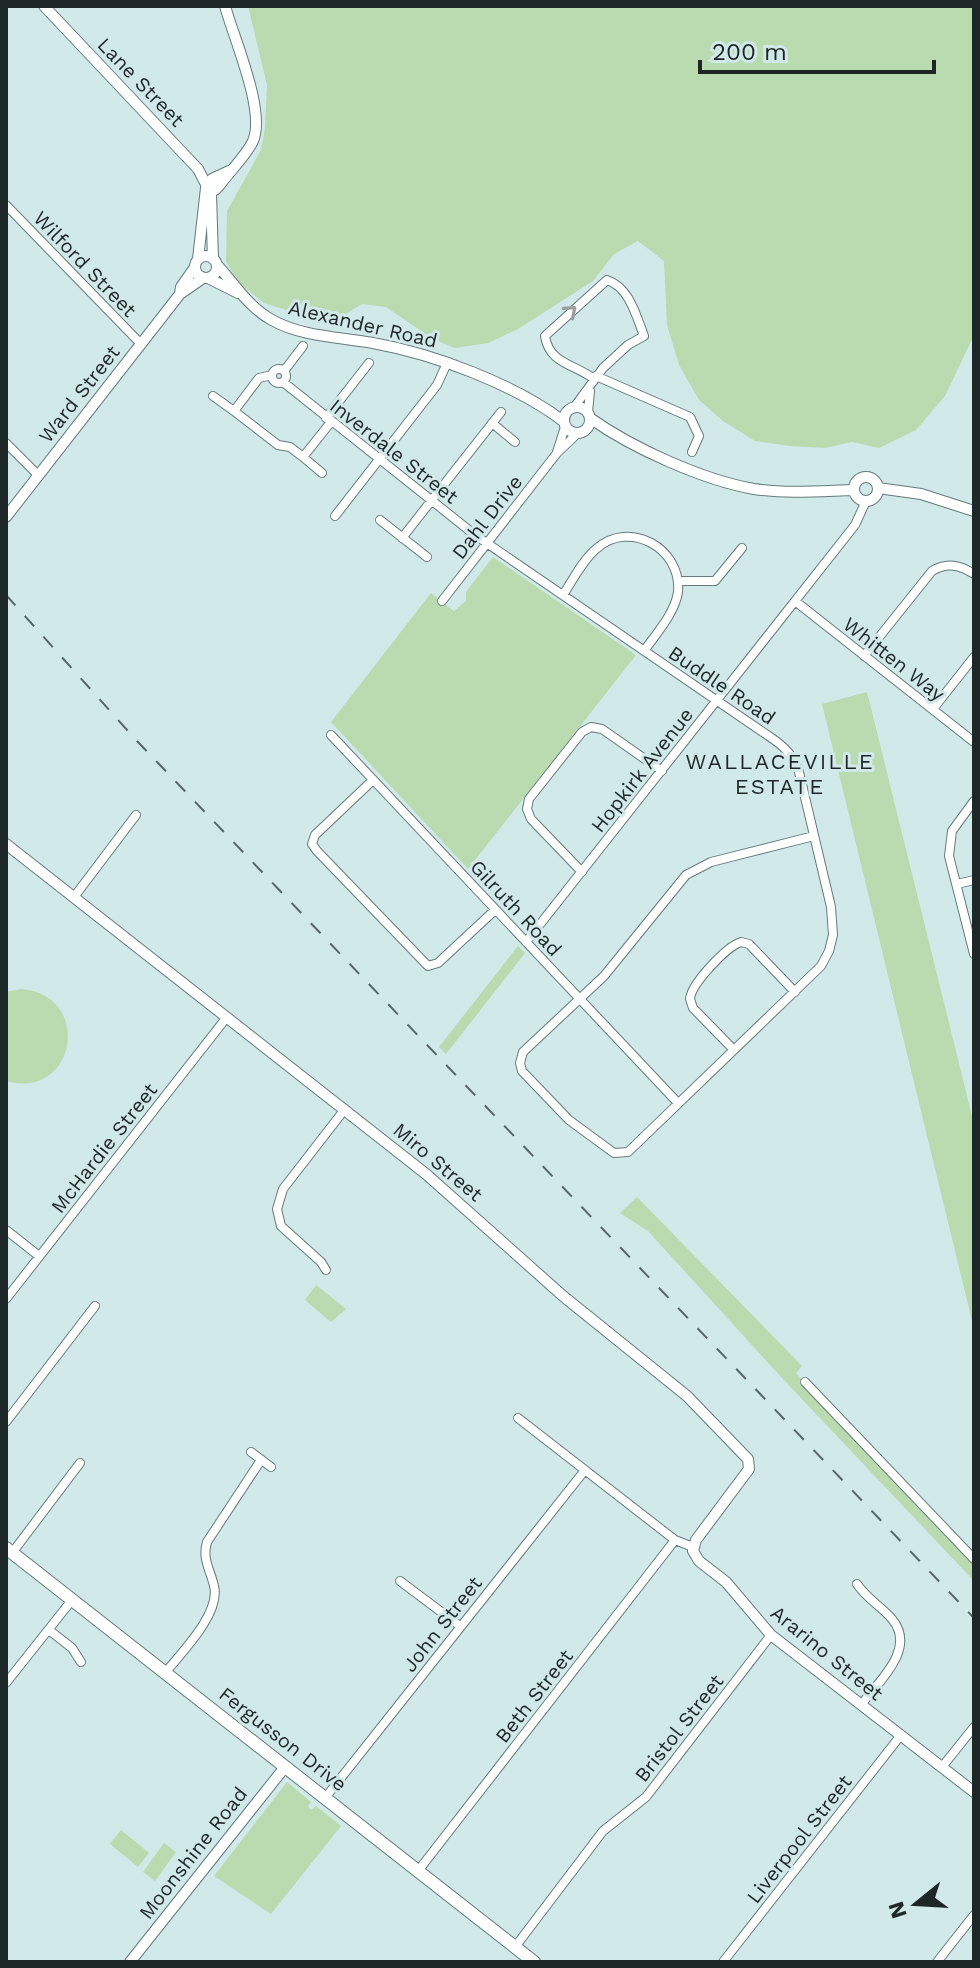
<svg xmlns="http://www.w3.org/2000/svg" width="980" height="1968" viewBox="0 0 980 1968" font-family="'Work Sans',sans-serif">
<rect width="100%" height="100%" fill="#d1e9e9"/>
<path fill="#badab0" d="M248 6H974V335L945 396 916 430 879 448 852 442 825 448 790 446 755 441 723 421 699 400 679 365 667 325 664 261 638 241 614 254 593 281 518 329 488 343 455 348 433 339 386 307 362 304 336 320 312 318 264 303 239 283 226 262 227 211 261 150 265 128 267 85Z
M493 557 636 655 468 869 331 722 431 593 454 611 466 601V592Z
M867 692 974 1124V1329L822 704Z
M518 946 525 953 446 1054 439 1047Z
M21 989C94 995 76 1101 6 1081V992Z
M637 1197 802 1366 796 1373 974 1563V1581L783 1379 648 1231 620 1213Z
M316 1285 346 1309 331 1322 305 1300Z
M287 1782 311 1802 308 1806 311 1810 316 1806 341 1826 271 1914 214 1876Z
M121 1830 149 1853 138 1867 110 1844Z
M164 1843 176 1852 155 1881 143 1872Z"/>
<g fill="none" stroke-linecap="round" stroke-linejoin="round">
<defs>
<path id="minor" d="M6 205 141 344
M272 376a7 7 0 1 1 14 0a7 7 0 1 1-14 0Z
M284 371 303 346
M272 375 259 378 234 411 278 445 290 447 303 457 331 422
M596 376 690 417 699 436 692 452
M283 382 475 535 773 739C786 748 794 757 799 772L831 907 833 935 829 951 821 966 628 1152 614 1153 569 1120 522 1071 520 1063 523 1052 604 976 686 875 711 862 814 836
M213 396 234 411
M575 406 603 368 628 345 644 336C636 315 629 287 607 280L545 336C549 364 575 364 594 379
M588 412 590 391
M326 418 369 363
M492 423 515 442
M6 443 38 475
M557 452 565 427
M303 457 322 473
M335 516 437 385 447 363
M380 520 427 557
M402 538 501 412
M678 581H715L742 548
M563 595C573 580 582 561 596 549 629 519 682 548 678 592 675 613 656 634 644 651
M442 601 557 453 578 433
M795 601 974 742
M864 656 932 571C947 562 960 565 974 574
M933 709 974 657
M331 735 678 1103
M373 780 315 835 312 844 317 851 428 966 438 963 495 910
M974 801 952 831 949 856 974 954
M582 872 531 819 527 809 529 799 582 732 591 727 602 729 662 771
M957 884 974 880
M74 897 136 815
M526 942 855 525 866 501
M734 1050 693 1008 690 999C691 984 727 946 741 942L749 944 795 992
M6 1230 39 1256
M326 1270 321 1262 281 1226 277 1209 283 1189 345 1109
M6 1299 227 1017
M805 1382 974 1559
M518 1418 675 1540 693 1547
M6 1422 95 1306
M251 1452 271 1467
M12 1553 80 1463
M400 1581 460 1626
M857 1584C867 1599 881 1606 892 1619 917 1649 879 1681 861 1705
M49 1630 72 1648 81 1662
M165 1673C182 1652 221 1613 214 1586 210 1569 202 1559 207 1542L261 1460
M6 1683 72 1600
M942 1767 974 1727
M325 1798 585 1470
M418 1871 675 1540
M515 1947 603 1831 646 1797 771 1635
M723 1962 901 1735
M937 1962 974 1915"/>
<path id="tertiary" d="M44 6 198 169 211 194 213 259
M206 188 215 190 219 186C229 172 246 156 253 141 266 111 234 39 225 6
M195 267a11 11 0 1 1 22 0a11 11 0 1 1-22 0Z
M198 259 206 188 212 179 229 171
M217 265C235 284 248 307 272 320 302 337 340 337 373 343 434 354 514 384 563 421
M208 278 238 293
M180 294 203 278
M564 420a13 13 0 1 1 26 0a13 13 0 1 1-26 0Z
M590 418C632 448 703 480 754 489 787 494 821 491 854 490
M854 489a12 12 0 1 1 24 0a12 12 0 1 1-24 0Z
M878 488 921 494 974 511
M6 517 180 294 181 287 195 267
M6 844 426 1174 563 1296 687 1396 744 1455 748 1459 749 1469 696 1540 693 1551 699 1561 726 1582 771 1635 974 1792
M130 1962 285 1767"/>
<path id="secondary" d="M6 1548 534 1962"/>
</defs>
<use href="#minor" stroke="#647a7b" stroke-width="10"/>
<use href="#tertiary" stroke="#647a7b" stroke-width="12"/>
<use href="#secondary" stroke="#647a7b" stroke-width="14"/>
<use href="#minor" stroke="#fff" stroke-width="8"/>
<use href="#tertiary" stroke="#fff" stroke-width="10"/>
<use href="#secondary" stroke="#fff" stroke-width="12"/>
<path stroke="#586667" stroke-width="2" stroke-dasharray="14 14" stroke-linecap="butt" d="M6 595 137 741 974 1618"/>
</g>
<defs><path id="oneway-chevron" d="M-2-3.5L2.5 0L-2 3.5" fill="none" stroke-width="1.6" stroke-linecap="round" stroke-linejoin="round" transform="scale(2)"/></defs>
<use stroke="#9a9e9e" href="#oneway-chevron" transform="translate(571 311) rotate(-41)"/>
<g text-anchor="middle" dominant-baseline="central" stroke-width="6" stroke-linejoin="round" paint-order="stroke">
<g font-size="20" fill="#1e2728" stroke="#d1e9e9">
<text transform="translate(141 82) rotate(46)">Lane Street</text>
<text transform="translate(85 264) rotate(46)">Wilford Street</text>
<text transform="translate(363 324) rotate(13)">Alexander Road</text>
<text transform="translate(79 394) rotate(-52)">Ward Street</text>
<text transform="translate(394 451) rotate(38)">Inverdale Street</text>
<text transform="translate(487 517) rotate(-52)">Dahl Drive</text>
<text transform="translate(894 659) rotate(38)">Whitten Way</text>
<text transform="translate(722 685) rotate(34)">Buddle Road</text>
<text transform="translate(642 770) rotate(-52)">Hopkirk Avenue</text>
<text transform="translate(516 908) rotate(47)">Gilruth Road</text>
<text transform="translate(104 1148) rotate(-52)">McHardie Street</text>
<text transform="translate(438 1162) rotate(40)">Miro Street</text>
<text transform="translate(442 1624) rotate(-52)">John Street</text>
<text transform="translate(827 1653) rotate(39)">Ararino Street</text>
<text transform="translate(534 1696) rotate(-52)">Beth Street</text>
<text transform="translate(679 1728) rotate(-52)">Bristol Street</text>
<text transform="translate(283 1739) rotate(38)">Fergusson Drive</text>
<text transform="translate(799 1839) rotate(-52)">Liverpool Street</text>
<text transform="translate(193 1853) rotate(-52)">Moonshine Road</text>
</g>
<g font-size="22" letter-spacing="2" fill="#1e2728" stroke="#d1e9e9">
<text x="780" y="761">WALLACEVILLE<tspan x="780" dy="25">ESTATE</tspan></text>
</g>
</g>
<rect width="980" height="1968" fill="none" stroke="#1e2728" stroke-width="16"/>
<g transform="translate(916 1904) rotate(252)" stroke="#d1e9e9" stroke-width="6" paint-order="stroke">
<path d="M0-6L14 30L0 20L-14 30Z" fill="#1e2728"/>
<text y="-12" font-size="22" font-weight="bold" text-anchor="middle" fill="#1e2728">N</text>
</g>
<path d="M700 60v12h234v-12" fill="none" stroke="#1e2728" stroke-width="4"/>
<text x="712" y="60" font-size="24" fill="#1e2728" stroke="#d1e9e9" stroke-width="6" paint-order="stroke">200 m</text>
</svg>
